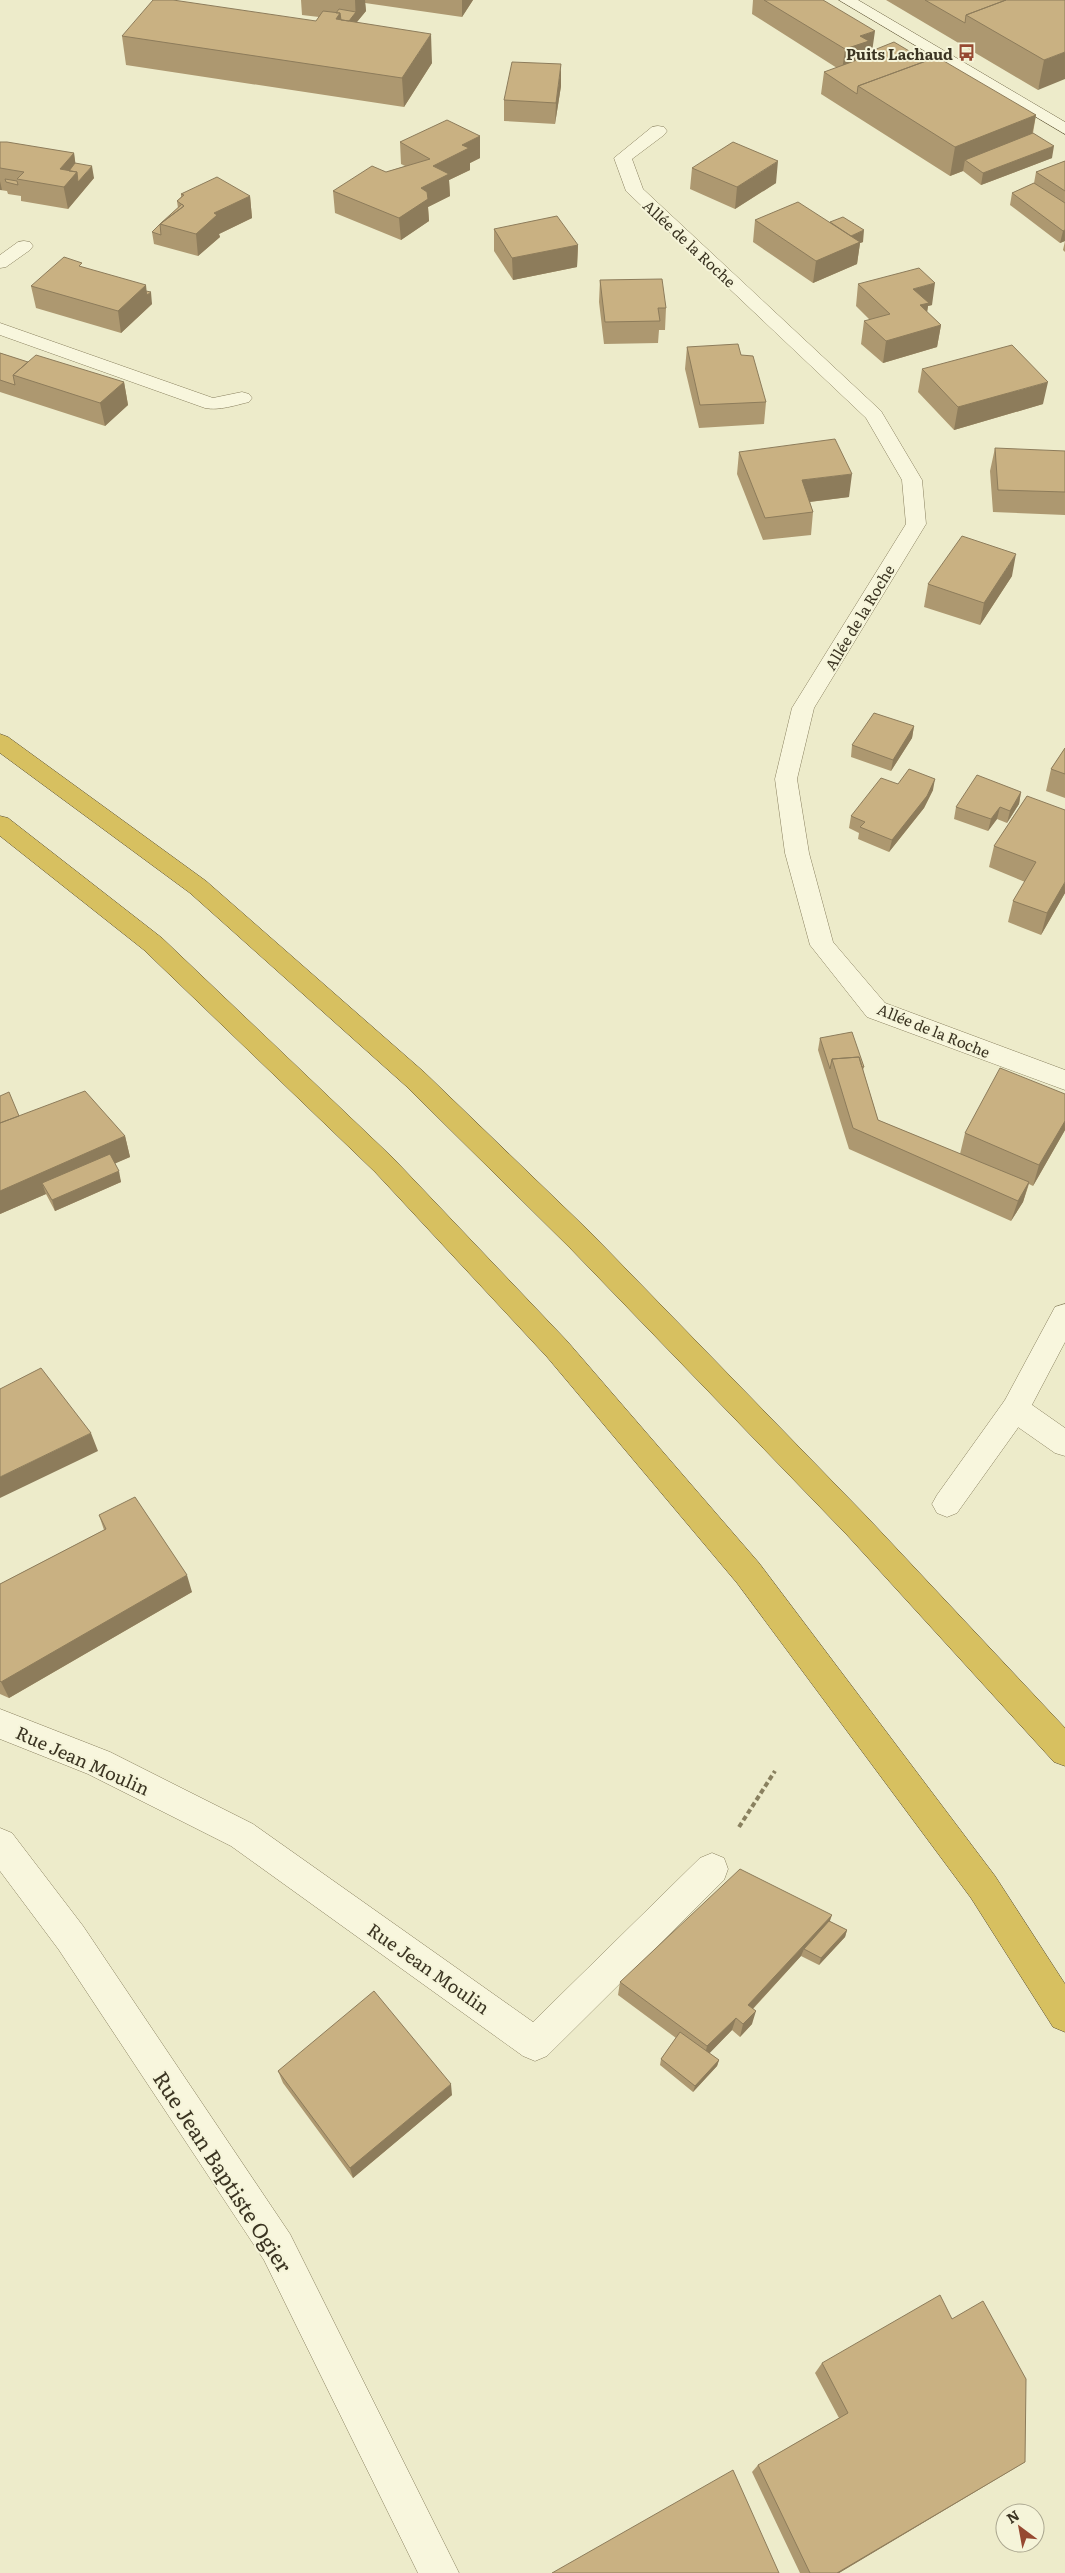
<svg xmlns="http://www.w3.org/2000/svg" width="1065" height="2573" viewBox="0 0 1065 2573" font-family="Literata,serif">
<rect width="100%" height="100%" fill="#edebca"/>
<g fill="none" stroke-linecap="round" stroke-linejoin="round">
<defs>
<path id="lane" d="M1015 1397 1025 1400 1065 1428V1456L1055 1453 1005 1418 1001 1409 1005 1400Z"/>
<path id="street" d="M658 126 664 127 667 131 664 135 632 159 643 189 881 411 922 480 926 524 814 708 797 779 809 853 833 942 885 1003 1065 1070V1090L867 1017 810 945 785 853 775 779 792 708 906 524 902 480 866 418 626 191 614 158 652 127Z
M24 241 30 242 33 246 30 250 6 267 0 268V255L18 242Z
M0 323 213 398 242 392 249 394 252 398 249 402C236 405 219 411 205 408L0 335Z
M1065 1304V1342L1025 1418 957 1513 947 1517 937 1513 932 1504 937 1495 1005 1400 1055 1307Z
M0 1709 110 1752 253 1824 533 2022 700 1858 712 1853 724 1858 728 1869 724 1880 547 2056 535 2061 523 2056 231 1846 88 1774 0 1739Z
M0 1828 12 1833 83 1926 290 2234 459 2573H418L264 2260 59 1950 0 1871Z"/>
<path id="secondary" d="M839 0H858L1065 122V134Z"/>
<path id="highway" d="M0 734 8 737 206 881 424 1072 590 1232 867 1517 1065 1728V1766L1054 1762 847 1535 570 1248 406 1086 190 893 0 753Z
M0 816 8 818 162 938 393 1158 567 1341 759 1563 995 1876 1065 1984V2032L1053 2027 971 1898 737 1583 547 1357 375 1172 144 950 0 836Z"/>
</defs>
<use href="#lane" stroke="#89805f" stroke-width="1"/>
<use href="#street" stroke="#89805f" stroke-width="1"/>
<use href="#secondary" stroke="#6b6142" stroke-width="1"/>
<use href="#highway" stroke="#584d32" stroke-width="1"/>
<path stroke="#89805f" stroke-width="4" stroke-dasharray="5 3" stroke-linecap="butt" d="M739 1827 775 1771"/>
<use href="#lane" fill="#f8f6dd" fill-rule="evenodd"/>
<use href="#street" fill="#f8f6dd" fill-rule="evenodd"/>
<use href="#secondary" fill="#f8f6dd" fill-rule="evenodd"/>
<use href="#highway" fill="#d7c060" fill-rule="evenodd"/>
</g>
<path fill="#ad9870" d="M301 0H473L462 17 365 3 366 11 357 22 432 63 404 107 126 65 122 36 316 21 319 17 302 15Z
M753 0H823L872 52 867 54V57L874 54V50L926 61 1036 115 1033 133 1052 158 981 185 963 171 950 176 821 94 824 72 837 68 752 14Z
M886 0H1065L1038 90Z
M561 86 555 124 504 121V100Z
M480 136V158L470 163V170L449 180 450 196 428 207 429 221 401 240 335 213 333 191 386 172 405 166 401 164 400 142Z
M0 142 74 153 75 163 94 178 68 209 21 201V196L8 194 7 191 0 190Z
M1065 161V252L1063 250 1065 241 1060 243 1010 205 1012 193 1034 183 1036 172Z
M692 168 776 183 735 209 690 189Z
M181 194 250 196 252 218 219 234 220 237 198 256 154 244 152 232 178 208 177 201 181 197Z
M755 220 830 222 863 242 860 243 857 264 813 283 753 242Z
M494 229 578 245 577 267 513 280 494 251Z
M83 267 146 291 152 304 121 333 36 308 31 286Z
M600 280 666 308 665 330H659L658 343 604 344 599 302Z
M858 284 932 305 928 306 927 312 941 325 937 347 883 363 861 344 864 321 870 320 856 306Z
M687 347 741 355 766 402 764 424 699 428 685 369Z
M0 353 28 362 124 382 128 405 105 426 0 392Z
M922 369 1043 404 954 430 918 392Z
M995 448 1065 492V515L993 512 990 471Z
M739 452 849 497 810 502 813 512 811 535 763 540 737 474Z
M1012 576 980 625 924 607 928 584Z
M914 726 912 738 891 771 851 757 852 745Z
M1065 748V798L1046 791 1051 769Z
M898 784 933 790 924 808 889 852 858 839 859 833 849 828 851 816Z
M1021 792 1019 804 1007 823 997 819 988 831 954 819 956 807Z
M1027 796 1065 893 1041 935 1008 922 1013 901 1025 882 989 867 994 846Z
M820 1038 864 1067 863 1070 878 1120 960 1154 965 1133 1065 1094V1130L1033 1186 1029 1184 1023 1202 1011 1221 849 1149 818 1050Z
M0 1096 19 1116 125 1136 130 1157 115 1163 121 1182 55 1211 46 1194 0 1214Z
M99 1515 192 1592 9 1698 0 1694V1584L104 1530Z
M829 1921 847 1930 845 1937 819 1965 801 1956 753 2009 752 2024 740 2037 732 2030 709 2053 719 2060 717 2066 693 2092 660 2065 661 2059 676 2038 618 1995 620 1982Z
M278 2071 452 2095 353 2178 283 2083Z
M822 2363 1025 2462 839 2573H800L752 2472 758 2465 839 2418 815 2373Z"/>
<path fill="#8d7c5b" d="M355 0H365L366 11 356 23Z
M462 0H473L462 17Z
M356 12V23L336 19 340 13Z
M875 31 872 52 867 54 866 62 842 71 845 49 860 36Z
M431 34 432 63 404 107 402 78Z
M1065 52V79L1038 90 1044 60Z
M561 64V86L555 124 556 103Z
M1036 115 1030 144 965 160 963 171 950 176 955 147Z
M480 136V158L470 163V170L449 180 450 196 428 207 429 221 401 240 399 218 421 188 433 166 462 145Z
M1054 146 1052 158 981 185 983 173Z
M74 153 78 182 92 166 94 178 68 209 60 169Z
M778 161 776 183 735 209 737 187Z
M0 181 2 190H0Z
M250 196 252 218 219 234 220 237 198 256 196 234 214 213Z
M864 230 863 242 860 243 857 264 813 283 816 261 847 238Z
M1065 230V241L1060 243 1063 231Z
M578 245 577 267 513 280 512 258Z
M935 283 932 305 928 306 925 325 913 289Z
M146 285 147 295 151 292 152 304 121 333 118 311Z
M941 325 937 347 883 363 886 341Z
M124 382 128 405 105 426 100 403Z
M1048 382 1043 404 954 430 958 407Z
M852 474 849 497 800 503 802 480Z
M1016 554 1012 576 980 625 984 603Z
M914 726 912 738 891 771 893 760Z
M935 779 933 790 924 808 889 852 892 840Z
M1021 792 1019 804 1007 823 1010 811Z
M1000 807 997 819 988 831 991 819Z
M1065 882V893L1041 935 1047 913Z
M1065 1121V1130L1033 1186 1039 1165Z
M125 1136 130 1157 48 1193 42 1183 46 1194 0 1214V1191Z
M119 1171 121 1182 55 1211 52 1200Z
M1029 1182 1023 1202 1011 1221 1018 1201Z
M91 1433 98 1451 0 1498V1477Z
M187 1575 192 1592 9 1698 1 1682Z
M832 1915 827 1929 804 1949 801 1956 745 2017 748 2005Z
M847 1930 845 1937 819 1965 821 1958Z
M756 2011 752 2024 740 2037 743 2024Z
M736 2018 732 2030 704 2059 707 2046Z
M719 2060 717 2066 693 2092 695 2086Z
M451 2084 452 2095 353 2178 350 2168Z
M1025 2462 839 2573H837Z"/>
<path fill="#c9b182" stroke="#8d7c5b" d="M153 0H173L316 21 323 11 340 13 336 19 431 34 402 78 122 36Z
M764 0H823L875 31 860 36 869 41 845 49Z
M925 0H1006L966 15 965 23Z
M1006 0H1065V52L1044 60 966 15Z
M339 9 356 12 349 21 341 20 340 13H336Z
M894 42 926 61 858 86 857 94 824 72 879 52 874 50Z
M937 57 1036 115 955 147 858 86Z
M512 62 561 64 556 103 504 100Z
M447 120 480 136 462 145 469 148 433 166 449 174 421 188 427 192 428 199 399 218 333 191 372 166 386 172 430 159 400 142Z
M1033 133 1054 146 983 173 965 160Z
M0 142H7L74 153 60 169 77 172 64 187 17 179 24 172 0 168Z
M733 142 778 161 737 187 692 168Z
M1065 161V191L1036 172Z
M75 163 92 166 78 182 77 172 69 171Z
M217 177 250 196 214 213 217 215 196 234 160 224 184 206 177 201 184 195 181 194Z
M5 179 17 181 18 185 6 182Z
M1034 183 1065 203V230L1063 231 1012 193Z
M798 202 860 242 816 261 755 220Z
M182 204 184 206 160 224Z
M557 216 578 245 512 258 494 229Z
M843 217 864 230 851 236 830 222Z
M160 224 161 235 152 232Z
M64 257 82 263 79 266 146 285 118 311 31 286Z
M919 268 935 283 913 289 929 303 920 305 941 325 886 341 864 321 890 314 858 284Z
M662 279 666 308H658L660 321 605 322 600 280Z
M146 291 151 292 147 295Z
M738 344 741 355 753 356 766 402 700 405 687 347Z
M1012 345 1048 382 958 407 922 369Z
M0 353 28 362 13 375 15 385 0 380Z
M36 355 124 382 100 403 13 375Z
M835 439 852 474 802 480 813 512 765 518 739 452Z
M995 448 1065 451V492L998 490Z
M962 536 1016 554 984 603 928 584Z
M874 713 914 726 893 760 852 745Z
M1065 748V774L1051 769Z
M909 769 935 779 927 796 892 840 860 827 865 822 851 816 881 778 898 784Z
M977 775 1021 792 1010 811 1000 807 991 819 956 807Z
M1027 796 1065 810V882L1047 913 1013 901 1036 862 994 846Z
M852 1032 864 1067H862L859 1057 832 1059 830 1069 820 1038Z
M859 1057 878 1120 1029 1182 1018 1201 853 1128 832 1059Z
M1000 1068 1065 1094V1121L1039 1165 965 1133Z
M85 1091 125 1136 0 1191V1123Z
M9 1092 19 1116 0 1123V1096Z
M110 1154 119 1171 52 1200 42 1183Z
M41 1368 91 1433 0 1477V1389Z
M135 1497 187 1575 1 1682 0 1681V1584L106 1529 99 1515Z
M740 1869 832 1915 748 2005 756 2011 743 2024 736 2018 707 2046 620 1982Z
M829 1921 847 1930 821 1958 804 1949Z
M374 1991 451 2084 350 2168 278 2071Z
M680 2032 719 2060 695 2086 661 2059Z
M940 2295 952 2319 983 2301 1026 2379 1025 2462 837 2573H810L758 2465 848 2413 822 2363Z
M733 2470 779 2573H552Z"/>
<defs>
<symbol id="bus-bare" viewBox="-9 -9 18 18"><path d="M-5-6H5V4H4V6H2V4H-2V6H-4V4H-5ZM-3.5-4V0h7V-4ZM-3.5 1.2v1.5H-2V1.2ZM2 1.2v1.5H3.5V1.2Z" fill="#964931" stroke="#f5f4d9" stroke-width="2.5" paint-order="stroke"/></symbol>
</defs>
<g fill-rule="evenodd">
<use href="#bus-bare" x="954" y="40" width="25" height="25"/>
</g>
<g text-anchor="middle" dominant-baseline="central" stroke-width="4" stroke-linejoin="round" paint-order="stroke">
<g font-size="15" font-weight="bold" fill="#3b3422" stroke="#f5f4d9" text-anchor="end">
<text x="953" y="53">Puits Lachaud</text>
</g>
<g font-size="15" fill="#3b3422" stroke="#f5f4d9">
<text transform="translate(690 243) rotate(43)">Allée de la Roche</text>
<text transform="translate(859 617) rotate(-59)">Allée de la Roche</text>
<text transform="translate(934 1030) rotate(22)">Allée de la Roche</text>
</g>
<g font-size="18" fill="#3b3422" stroke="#f5f4d9">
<text transform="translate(83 1760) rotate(24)">Rue Jean Moulin</text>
<text transform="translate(429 1968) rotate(35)">Rue Jean Moulin</text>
</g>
<g font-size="21" fill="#3b3422" stroke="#f5f4d9">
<text transform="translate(224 2171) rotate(57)">Rue Jean Baptiste Ogier</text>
</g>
</g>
<g transform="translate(1020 2528) rotate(328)"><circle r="24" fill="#f5f4d9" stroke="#aba790"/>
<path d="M0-4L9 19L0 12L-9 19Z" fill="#964931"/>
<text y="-8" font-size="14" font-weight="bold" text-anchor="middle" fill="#3b3422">N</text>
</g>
</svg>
